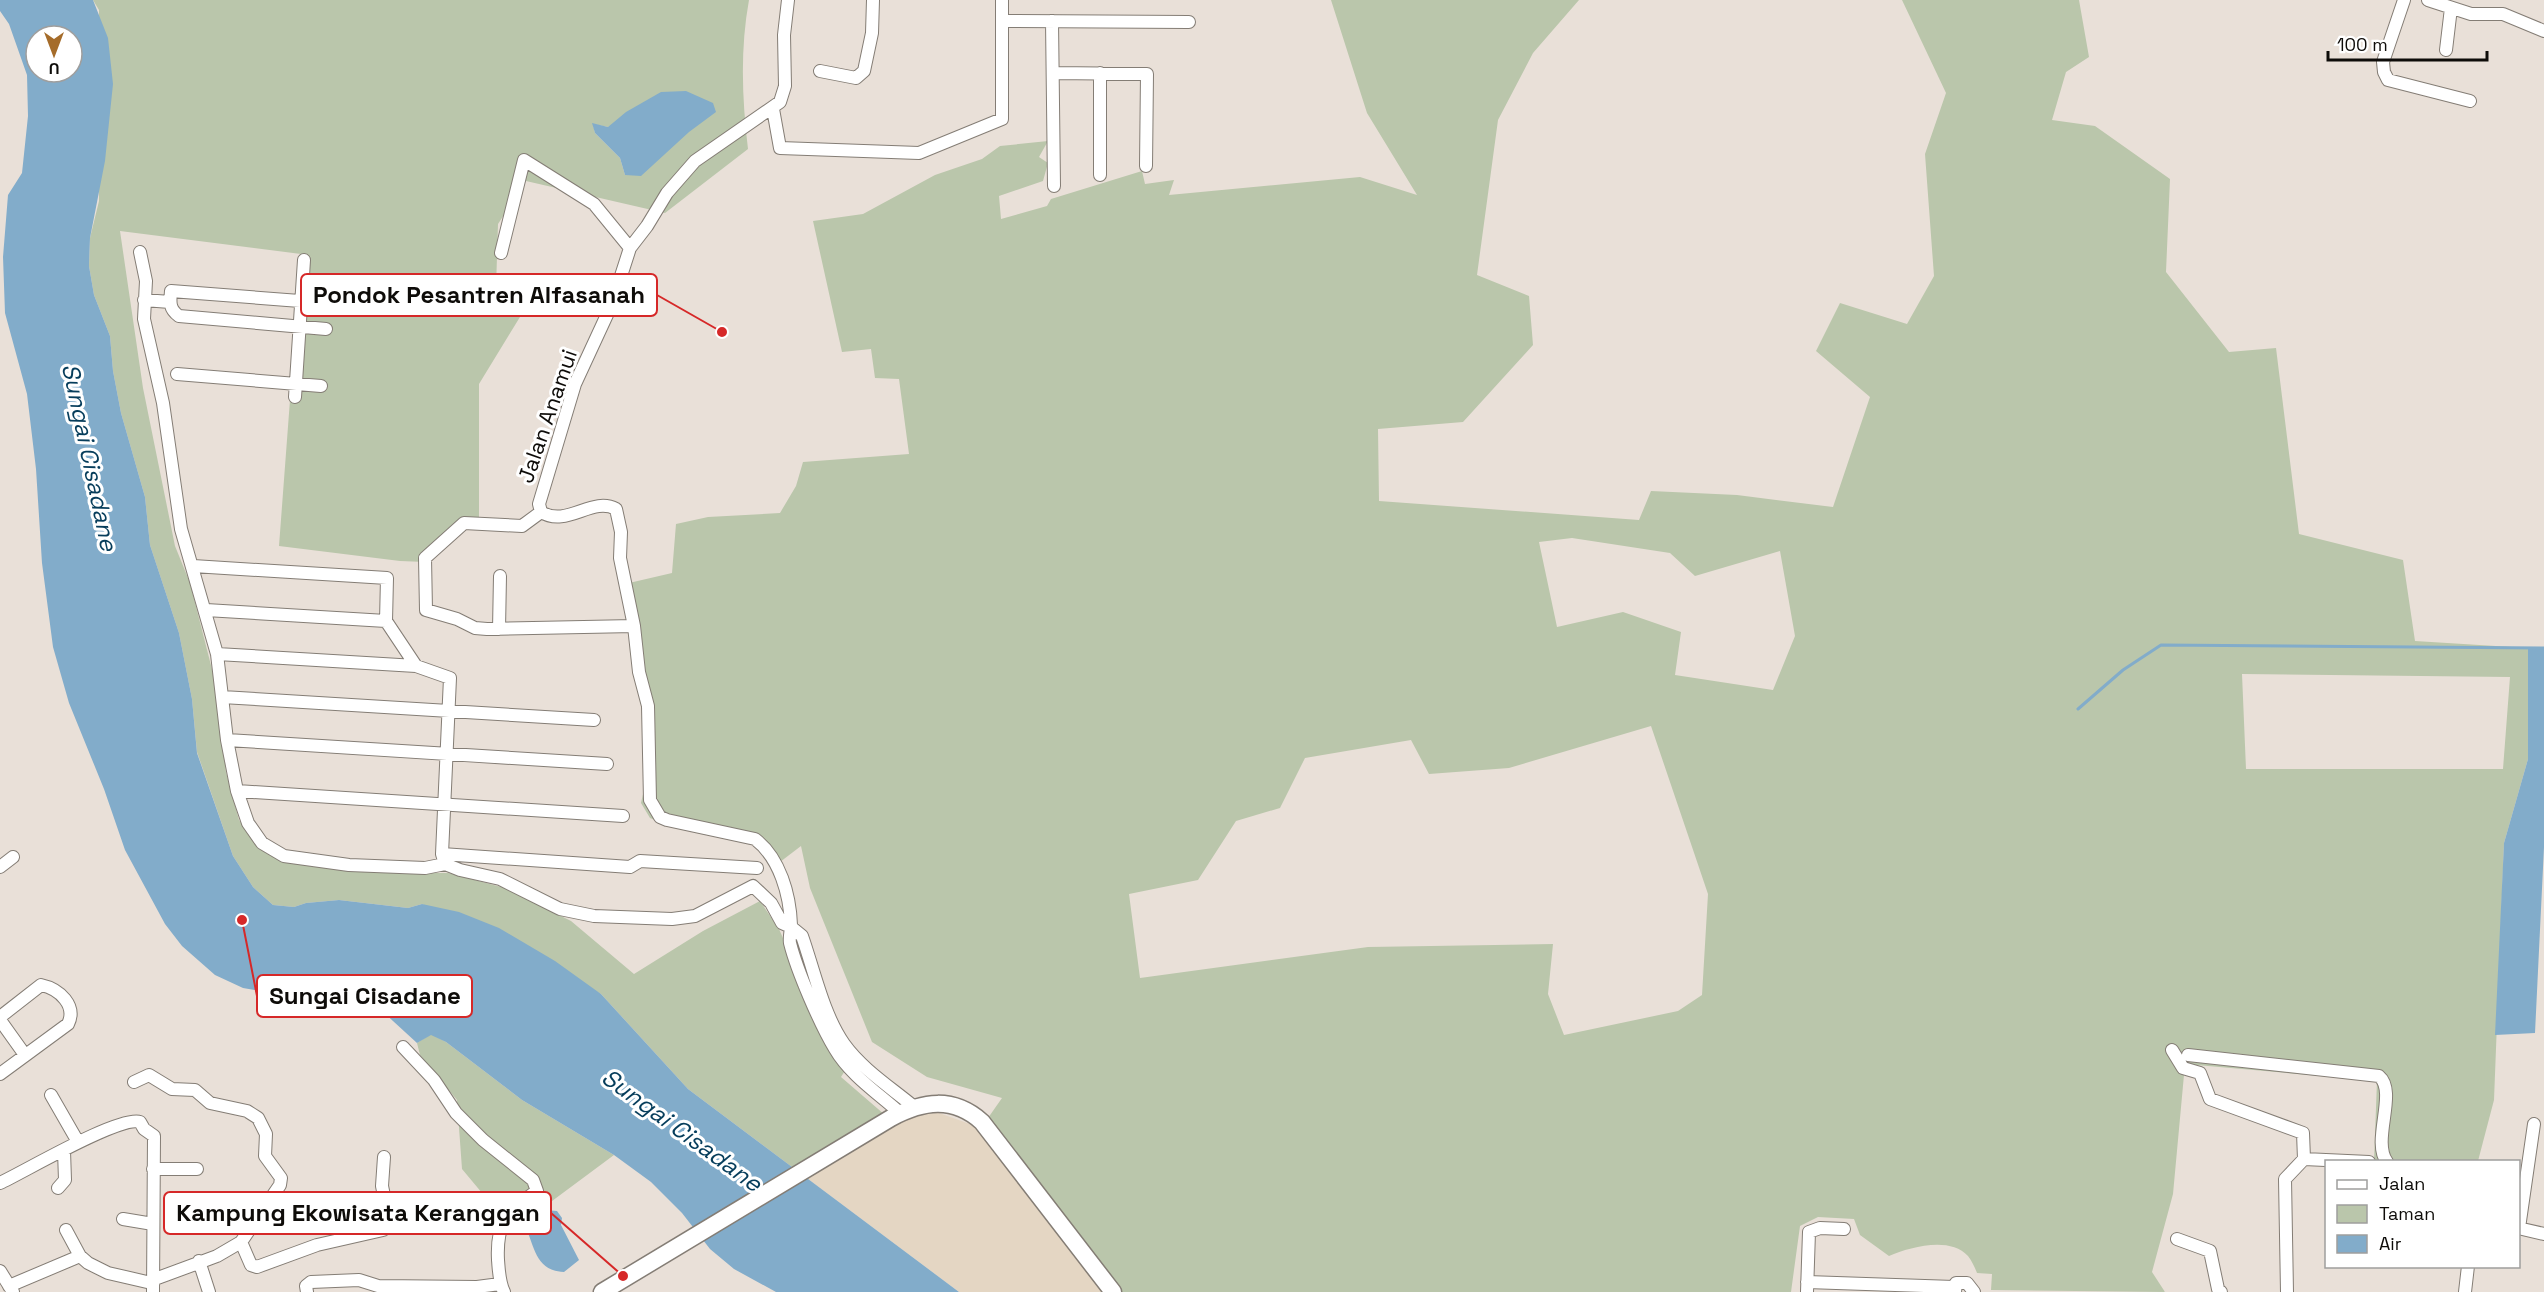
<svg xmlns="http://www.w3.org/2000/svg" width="2544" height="1292" viewBox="0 0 2544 1292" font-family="'Space Grotesk',sans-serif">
<rect width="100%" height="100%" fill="#e9e0d8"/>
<path fill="#e4d6c3" d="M928 1109 981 1128 1115 1292H959L800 1173 885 1115Z"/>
<path fill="#bac6ab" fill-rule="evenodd" d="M93 0H749C740 49 742 99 748 149L665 213 526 181 498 224 496 289 531 299 479 384V524L456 522 425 562 400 561 279 546 301 254 120 231 143 388 175 546 190 583 216 685 226 772 239 820 260 848 417 873H448L505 888 571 921 634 974 703 931 760 901 779 929 825 1035 846 1069 841 1077 885 1115 800 1173 688 1089 601 994 422 904 408 908 339 900 306 903 294 907 273 905 253 887 233 856 197 752 192 699 179 633 150 545 145 497 121 413 113 371 110 336 94 295 89 266 90 238 99 201V10ZM715 111 625 175 620 158 595 133 593 124 608 127Z
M1331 0H1579L1533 53 1498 120 1477 275 1529 296 1533 345 1463 422 1378 429 1379 501 1639 520 1651 491 1737 495 1833 507 1870 397 1816 351 1840 303 1907 324 1934 276 1925 154 1946 93 1902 0H2079L2089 57 2066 72 2052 120 2095 126 2170 179 2166 272 2229 352 2276 348 2299 534 2403 560 2415 641 2528 648V759L2504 843 2494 1100 2478 1161H2374L2377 1081 2185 1064 2173 1194 2152 1272 2165 1292 1991 1290 1992 1274 1977 1273C1975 1268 1972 1261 1968 1256 1950 1236 1910 1247 1889 1256L1860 1235 1854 1219 1818 1217 1800 1226 1791 1292H1115L981 1128 1002 1098 927 1077 872 1042 810 888 801 846 780 862 763 843 662 823 650 818 641 803 654 746 651 702 629 583 672 573 676 524 708 517 780 513 796 486 803 462 909 454 899 379 875 378 871 349 842 352 813 221 863 214 935 175 982 159 1000 146 1048 141 1039 157 1048 163 1043 181 999 196 1001 219 1047 206 1051 199 1142 171 1145 184 1174 180 1169 195 1360 177 1417 195 1367 113ZM1572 538 1670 553 1695 576 1780 551 1795 636 1773 690 1675 675 1681 632 1623 612 1557 627 1539 542ZM2242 674 2510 677 2503 769H2246ZM1651 726 1708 894 1702 995 1678 1011 1564 1035 1548 994 1553 944 1368 947 1140 978 1129 894 1198 880 1236 821 1280 808 1305 758 1411 740 1429 774 1509 768Z
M431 1034 446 1042 522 1100 614 1155 513 1230 462 1169 457 1100 420 1055 417 1043Z"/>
<path fill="#82acca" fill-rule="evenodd" d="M0 0H93L108 38 113 84 105 161 90 238 89 266 94 295 110 336 113 371 121 413 145 497 150 545 179 633 192 699 197 753 233 856 253 887 273 905 294 907 306 903 339 900 408 908 422 904 459 912 499 928 555 961 601 994 688 1089 959 1292H776L734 1269 710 1249 682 1213 651 1182 614 1155 522 1100 446 1042 431 1035 417 1043 369 999 341 988 308 997 288 996 243 988 215 975 182 946 165 924 125 850 104 789 69 703 53 647 42 563 36 469 27 394 5 313 3 257 8 195 22 173 28 116 27 75 9 24 0 11ZM36 36H72V72H36Z
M686 91 713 103 716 112 689 132 641 176 625 175 620 158 595 133 592 123 608 127 626 112 661 92Z
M2528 648H2544V847L2535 1033 2495 1035 2504 843 2528 759Z
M545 1210 557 1211 562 1218 561 1225 579 1260 564 1272C538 1271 535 1251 527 1230L531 1220Z"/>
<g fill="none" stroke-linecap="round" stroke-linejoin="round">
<path stroke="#82acca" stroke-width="3" d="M2078 709 2123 670 2161 645 2544 648"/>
<defs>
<path id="minor" d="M788 0 784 35 785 86 780 102 695 161 667 193 647 226 630 248 612 304 575 384 539 504 541 512C567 528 592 496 616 509L621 532 620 558 634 626 639 672 648 706 650 800 660 817 667 820 755 839C780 858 790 895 791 925 791 931 789 937 790 943 797 971 820 1024 835 1049 850 1075 879 1094 900 1113
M2404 0 2383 62 2384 72 2388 80 2470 101
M2428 0 2471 14H2503L2544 31
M1002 21 1189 22
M1052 21 1054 186
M2446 50 2451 8
M820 71 856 78 864 71 872 33 873 0
M1053 73 1147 74 1146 166
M773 109 780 148 919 153 1002 119V0
M1100 175V73
M140 252 146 281 144 319 163 403 181 529 217 654 227 740 237 791 248 823 262 843 284 856 349 865 425 868 445 864 460 870 500 879 560 909 594 916 672 919 695 916 753 886 771 903 782 923 791 927 802 936C814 970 823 1014 844 1044 862 1069 890 1087 913 1106
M501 253 524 160 594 204 630 248
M144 300 170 302
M326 329 179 316C169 309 170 302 171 291L326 303
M177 374 321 386
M295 397 304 260
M541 512 522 526 464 523 425 558 426 610 457 619 475 628 487 629 634 626
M193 566 387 578 386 621 416 666 450 678 442 854 445 864
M206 610 386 621
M499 629 500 576
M217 654 416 666
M222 697 594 720
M227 740 607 764
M237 791 623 816
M442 854 630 867 640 861 757 868
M0 867 13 857
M0 1017 41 985C60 989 77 1006 68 1024L0 1074
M0 1020 25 1055
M403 1047 434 1080 456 1113 483 1140 533 1180 537 1191C507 1212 496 1221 498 1260 499 1271 499 1282 504 1292
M2172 1050 2183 1068 2200 1073 2210 1099 2303 1133 2304 1159 2369 1162
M2188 1055 2379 1076C2398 1092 2371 1141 2387 1162
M134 1082 149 1075 172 1089 195 1090 210 1103 247 1111 258 1118 266 1134 265 1156 281 1178 280 1185 241 1242
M51 1095 78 1142
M153 1169H197
M0 1183C24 1172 120 1115 140 1122L144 1129 154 1136 153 1292
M58 1188 65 1180 64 1151
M123 1219 153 1224
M2518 1228 2544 1234
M2519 1228 2534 1124
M66 1230 80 1256 88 1263 108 1273 147 1282 217 1256 241 1242 251 1265 257 1267 317 1245 383 1230 388 1215 382 1186 384 1157
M2177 1239 2210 1251 2218 1289 2221 1292
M199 1261 209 1292
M0 1271 13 1292
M1807 1282 1954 1287
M9 1286 80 1256
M307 1292 306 1286 311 1282 359 1280 378 1286 477 1287 500 1284
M1807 1292 1809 1232 1820 1228 1844 1229
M1955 1292 1956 1283H1967L1974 1292
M2287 1292 2285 1179 2304 1159
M2465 1292 2468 1266"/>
<path id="major" d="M602 1292 891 1118C923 1101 953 1096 982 1122L1113 1292"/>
</defs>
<use href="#minor" stroke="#847d75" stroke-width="14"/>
<use href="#major" stroke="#847d75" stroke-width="19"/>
<use href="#minor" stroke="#fff" stroke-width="12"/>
<use href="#major" stroke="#fff" stroke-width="16"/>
</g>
<g text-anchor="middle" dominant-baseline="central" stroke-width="6" stroke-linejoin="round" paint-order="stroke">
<g font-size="22" fill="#0e0c09" stroke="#fff">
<text transform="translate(547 416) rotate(-71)">Jalan Anamui</text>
</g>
<g font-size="24" font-style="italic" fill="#063d5b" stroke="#fff">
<text transform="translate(90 457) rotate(78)">Sungai Cisadane</text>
<text transform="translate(682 1130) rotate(36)">Sungai Cisadane</text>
</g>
</g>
<path fill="none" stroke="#d62828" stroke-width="2" d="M722 332L657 295M242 920L257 996M623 1276L551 1213"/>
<g fill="#d62828" stroke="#fff" stroke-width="2">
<circle cx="722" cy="332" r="6"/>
<circle cx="242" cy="920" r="6"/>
<circle cx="623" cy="1276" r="6"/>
</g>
<g fill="#fff" stroke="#d62828" stroke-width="2">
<rect x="301" y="274" width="356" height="42" rx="6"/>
<rect x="257" y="975" width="215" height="42" rx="6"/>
<rect x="164" y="1192" width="387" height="42" rx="6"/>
</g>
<g font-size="24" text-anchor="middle" font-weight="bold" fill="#0e0c09">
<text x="479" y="303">Pondok Pesantren Alfasanah</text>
<text x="365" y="1004">Sungai Cisadane</text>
<text x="358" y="1221">Kampung Ekowisata Keranggan</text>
</g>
<rect x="2325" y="1160" width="195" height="108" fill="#ffffff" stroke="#9f9e9d" stroke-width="1.5"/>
<rect x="2337" y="1180" width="30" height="9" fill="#ffffff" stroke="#9f9e9d" stroke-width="1.5"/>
<text x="2379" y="1190" font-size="18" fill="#0e0c09">Jalan</text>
<rect x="2337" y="1205" width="30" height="18" fill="#bac6ab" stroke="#9f9e9d" stroke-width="1.5"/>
<text x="2379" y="1220" font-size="18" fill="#0e0c09">Taman</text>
<rect x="2337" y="1235" width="30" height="18" fill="#82acca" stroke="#9f9e9d" stroke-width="1.5"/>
<text x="2379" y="1250" font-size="18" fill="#0e0c09">Air</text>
<g transform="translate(54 54) rotate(180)"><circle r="28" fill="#ffffff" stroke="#9f9e9d" stroke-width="1.5"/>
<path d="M0-4.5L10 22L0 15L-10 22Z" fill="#a56c2a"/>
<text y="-9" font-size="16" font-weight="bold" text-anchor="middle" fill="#0e0c09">U</text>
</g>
<path d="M2328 51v9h159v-9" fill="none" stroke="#0e0c09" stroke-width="3"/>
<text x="2337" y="51" font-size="18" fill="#0e0c09" stroke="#ffffff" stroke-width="4.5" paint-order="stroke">100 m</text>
</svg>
